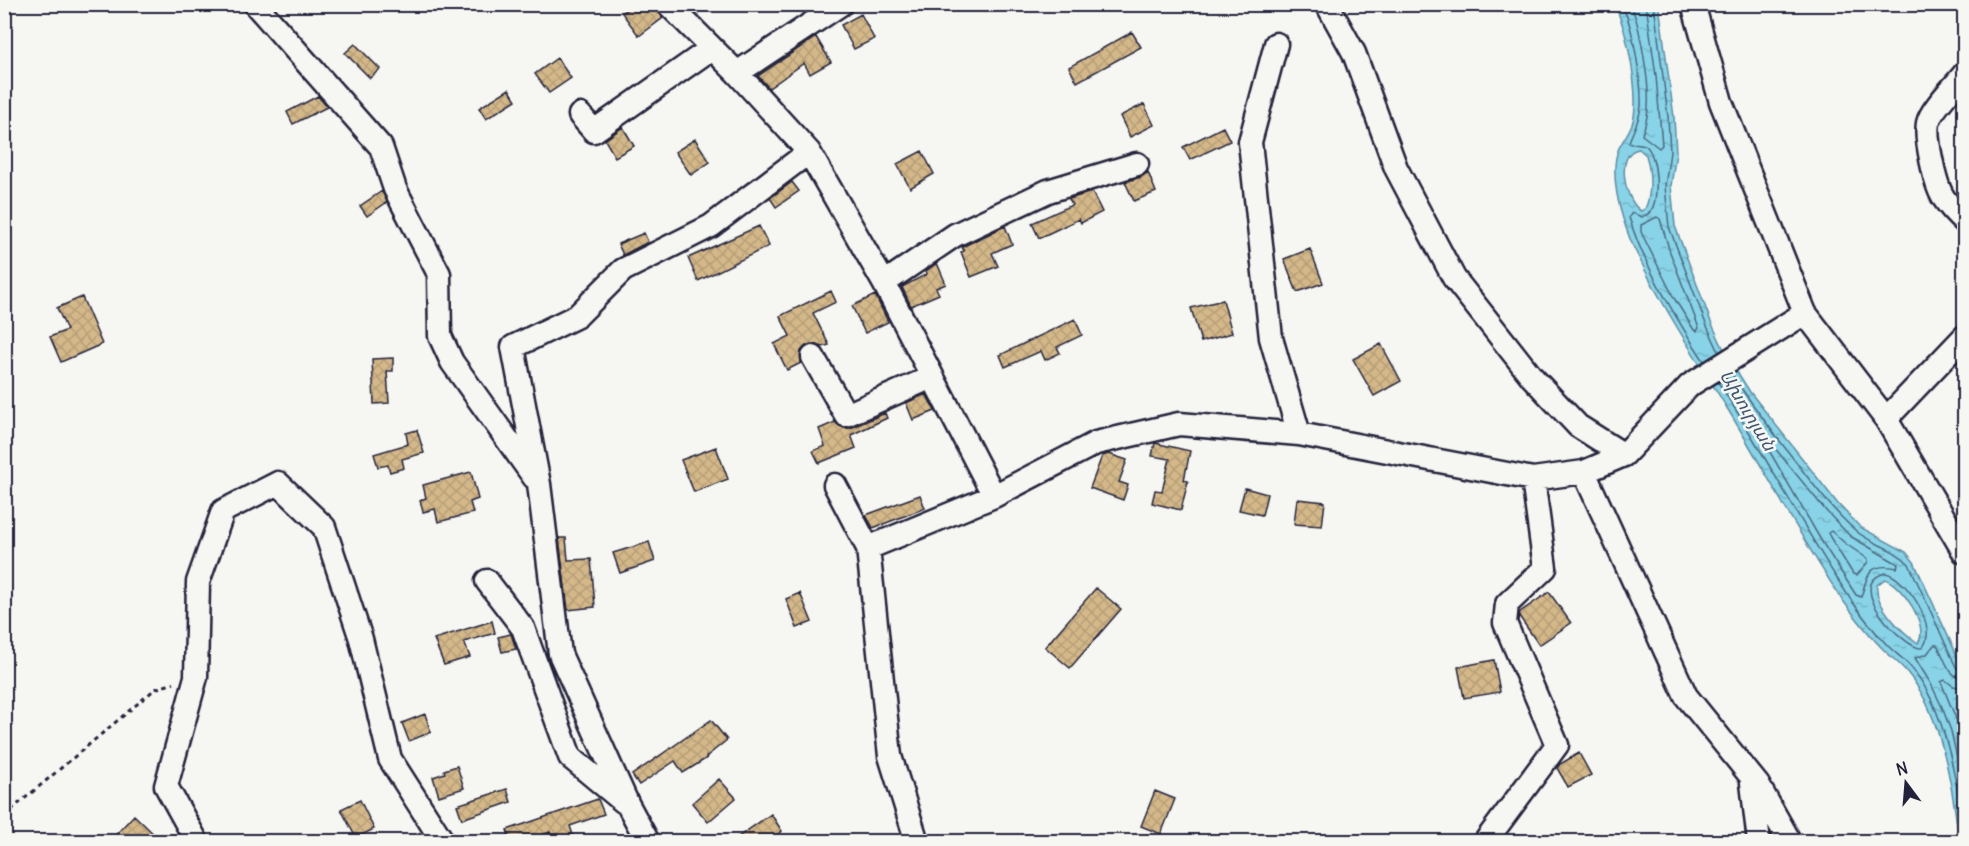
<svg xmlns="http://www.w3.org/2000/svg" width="1969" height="846" viewBox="0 0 1969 846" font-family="Delius,'Noto Sans Armenian',sans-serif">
<defs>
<pattern id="water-ripples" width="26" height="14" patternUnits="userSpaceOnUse" patternTransform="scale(1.5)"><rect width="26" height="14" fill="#88d3e7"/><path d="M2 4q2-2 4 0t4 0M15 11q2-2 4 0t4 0" fill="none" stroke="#75b5c7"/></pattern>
<pattern id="building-cross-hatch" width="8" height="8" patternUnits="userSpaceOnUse" patternTransform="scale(1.5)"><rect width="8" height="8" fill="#d4b889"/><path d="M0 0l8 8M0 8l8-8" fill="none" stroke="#b69e77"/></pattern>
</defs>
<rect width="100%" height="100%" fill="#f6f6f2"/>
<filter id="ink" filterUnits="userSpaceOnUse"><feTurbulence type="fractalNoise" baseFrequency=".0167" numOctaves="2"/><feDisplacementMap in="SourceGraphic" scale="12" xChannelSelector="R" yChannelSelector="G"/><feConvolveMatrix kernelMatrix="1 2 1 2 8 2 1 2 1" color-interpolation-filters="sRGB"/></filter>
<g filter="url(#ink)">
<path fill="url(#water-ripples)" stroke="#5f8ca2" stroke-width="1.5" fill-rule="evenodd" d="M1614 5H1659L1674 117 1676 153 1671 186 1675 226 1711 322 1726 354 1750 392 1838 504 1860 527 1906 552 1914 562 1964 671V841H1959C1953 791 1942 716 1910 676 1903 666 1892 658 1883 649 1869 635 1856 618 1844 602 1801 540 1766 472 1727 408 1699 362 1669 318 1645 270 1640 259 1633 248 1629 236 1621 215 1614 189 1615 167 1616 144 1625 142 1632 124 1641 100 1627 25 1614 5ZM1639 149 1646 155C1651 172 1652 194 1645 209L1641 211C1625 202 1614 152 1639 149ZM1885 579C1902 585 1930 626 1918 643 1902 632 1874 606 1877 585Z"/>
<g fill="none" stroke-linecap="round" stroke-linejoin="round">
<path stroke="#4b6980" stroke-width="1.5" d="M1621 4C1633 22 1642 84 1641 106 1640 120 1633 130 1629 142L1631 144C1636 143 1640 143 1645 145 1658 154 1660 201 1650 212 1648 215 1645 215 1642 217L1632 213 1629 217C1643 265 1677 320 1704 361
M1630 4C1640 22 1650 86 1648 107 1648 116 1645 126 1642 135L1659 148 1662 145 1656 76 1646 4
M1654 4 1668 117 1670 152 1665 186 1669 227 1706 324 1719 352
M1657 217 1660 219 1670 252 1699 328 1697 331 1694 330 1674 298 1641 232V225Z
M1732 374C1749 401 1769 427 1789 453 1809 479 1830 508 1855 530 1871 545 1894 547 1909 564L1956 667 1960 671H1964
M1718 382C1760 446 1795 513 1836 577 1851 601 1868 625 1888 646 1896 654 1907 661 1914 671 1945 709 1958 786 1964 834
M1765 436 1827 512 1850 536 1898 564 1897 568C1868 562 1868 575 1861 597L1856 595 1822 542 1763 440Z
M1831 531 1846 544 1868 559V562L1857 575 1853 574 1830 537 1828 533Z
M1886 573C1907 578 1940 629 1922 648 1907 651 1840 584 1886 573Z
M1964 679C1947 677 1945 657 1937 645H1934L1927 654 1915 658 1931 684 1942 707 1951 731 1964 789
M1964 688 1953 686 1945 680 1941 682 1959 726 1964 749"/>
</g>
<path fill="url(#building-cross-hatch)" stroke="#22223b" stroke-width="1.5" d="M634 4H654L663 18 639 36 622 13Z
M861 14 874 39 854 49 841 25Z
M1132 32 1141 47 1077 82 1069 67Z
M816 37 831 62 810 74 804 63 769 88 758 76Z
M355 44 380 69 370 78 345 53Z
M557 58 571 78 549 93 535 74Z
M509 89 516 100 486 119 479 108Z
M318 96 327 107 293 124 287 112Z
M1144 104 1154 125 1130 137 1120 116Z
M623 127 634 146 615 157 605 140Z
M1223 127 1230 141 1190 160 1183 147Z
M695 139 710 162 691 175 675 152Z
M922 151 934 174 910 188 897 164Z
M1148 172 1156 192 1134 201 1125 182 1141 177Z
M792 182 799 191 776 207 770 198Z
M382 191 387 202 367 216 360 206Z
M1092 192 1102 212 1081 223 1079 219 1039 238 1032 223 1072 205 1069 199Z
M759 226 769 246 698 281 688 258Z
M1005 226 1012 244 992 253 998 266 971 277 961 252 964 251 962 247Z
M644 233 648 242 623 255 618 244Z
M1310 249 1323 283 1297 292 1284 259Z
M937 263 946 284 936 288 939 294 911 306 902 287 927 274 926 271Z
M831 291 836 302 813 313 829 345 822 347 814 344 806 346 801 351V363L787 370 774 344 790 336 780 316Z
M875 295 888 322 865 333 852 306Z
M82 297 102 344 61 362 50 337 67 330 57 308Z
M1223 300 1232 333 1201 342 1191 308Z
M1075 319 1082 335 1057 347 1060 353 1045 360 1041 351 1005 367 1000 355Z
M1381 344 1401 381 1374 396 1353 359Z
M393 358V371H387L389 403 374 404 372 359Z
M926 394 935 411 913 420 906 403Z
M885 413 887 418 851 435 856 448 819 463 813 451 825 446 819 429 835 422 844 428H851Z
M417 430 424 453 402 459 404 468 390 472 388 465 378 467 374 454 408 444 406 433Z
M1155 443 1190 451 1184 480 1188 481 1181 510 1152 503 1155 490 1162 491 1170 459 1152 456Z
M716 447 728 479 694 492 681 460Z
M1109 454 1127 460 1119 482 1128 485 1123 500 1090 488 1102 456Z
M471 472 478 499 470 502 473 513 438 522 435 509 423 512 420 500 426 498 423 485Z
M1245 488 1267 494 1262 515 1239 510Z
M920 495 925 508 873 528 866 515Z
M1297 499 1325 502 1322 526 1294 524Z
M559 538H566L568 560 591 559 595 607 568 610Z
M649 542 655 561 620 573 613 553Z
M1096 588 1121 609 1070 668 1045 647Z
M1549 592 1571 623 1539 645 1519 616 1520 612Z
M800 593 812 622 797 628 786 599Z
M492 621 495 633 464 642 470 657 444 665 434 639Z
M511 634 516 649 502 652 498 637Z
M1494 660 1500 692 1464 698 1458 667Z
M425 714 431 732 409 741 402 723Z
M711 720 727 740 706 757 707 758 683 773 675 761 639 785 632 775Z
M1579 753 1591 775 1568 787 1557 768 1560 764Z
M457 766 464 788 439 796 433 777 445 773 444 770Z
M719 779 736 798 708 822 692 803Z
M507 789 511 802 462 819 457 805Z
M1155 791 1175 799 1161 834 1141 826Z
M598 799 604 814 570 826 573 835 553 842 550 832 523 842H511L507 830Z
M360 800 374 829 356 838 341 809Z
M771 814 782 831 767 842H731Z
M134 815 162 842H109Z"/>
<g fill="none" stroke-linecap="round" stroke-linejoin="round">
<defs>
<path id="minor" d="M255 4 381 147 395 189 439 274 440 336 452 362 534 477
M668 4 737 73 809 152 884 283 994 496 1096 443 1179 424 1299 434 1533 479 1584 472 1624 455 1690 385 1805 313
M1327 4 1354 53 1396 168 1454 278 1532 377 1578 426 1624 455
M1693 4 1721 102 1805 313 1886 419 1964 552
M1276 44 1250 142 1271 338 1299 434
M737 73 841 4
M1964 74C1955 86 1931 109 1928 123 1925 138 1935 184 1943 197 1949 206 1956 214 1964 221
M580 115 594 131 712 48
M884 283 955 235 1048 191 1137 164
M813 357 846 415 932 377
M1886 419 1964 337
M1584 472 1686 696 1758 785 1790 842
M835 485 868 548
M487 581 523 628 570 757 624 802
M1752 783 1759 842
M197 842 166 786 196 677 198 582 223 511 278 483 324 527 361 639 390 759 443 842
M648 842 628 805 560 654 539 484 513 347 577 316 623 270 711 226 809 152
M917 842 890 756 868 548 994 496
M1485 842 1557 745 1505 623 1507 604 1545 568 1533 479"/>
</defs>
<use href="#minor" stroke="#22223b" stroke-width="27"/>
<path stroke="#22223b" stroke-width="3" stroke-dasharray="4.5 4.5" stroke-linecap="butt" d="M4 816 155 689 174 683"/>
<use href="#minor" stroke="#f6f6f2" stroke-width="22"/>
</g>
</g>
<g text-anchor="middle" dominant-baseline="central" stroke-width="5" stroke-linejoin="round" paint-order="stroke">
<g font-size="18" font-style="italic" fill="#41576f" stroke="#f6f6f2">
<text transform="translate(1748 410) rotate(59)">Ախուրյան</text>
</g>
</g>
<rect width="1969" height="846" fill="none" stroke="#f6f6f2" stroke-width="24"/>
<rect x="12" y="12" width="1945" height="822" fill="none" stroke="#22223b" stroke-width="2" filter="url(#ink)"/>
<g transform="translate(1906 783) rotate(344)" stroke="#f6f6f2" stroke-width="4.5" paint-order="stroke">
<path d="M0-4.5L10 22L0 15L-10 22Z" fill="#22223b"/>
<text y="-9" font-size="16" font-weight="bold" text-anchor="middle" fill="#22223b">N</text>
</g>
</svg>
